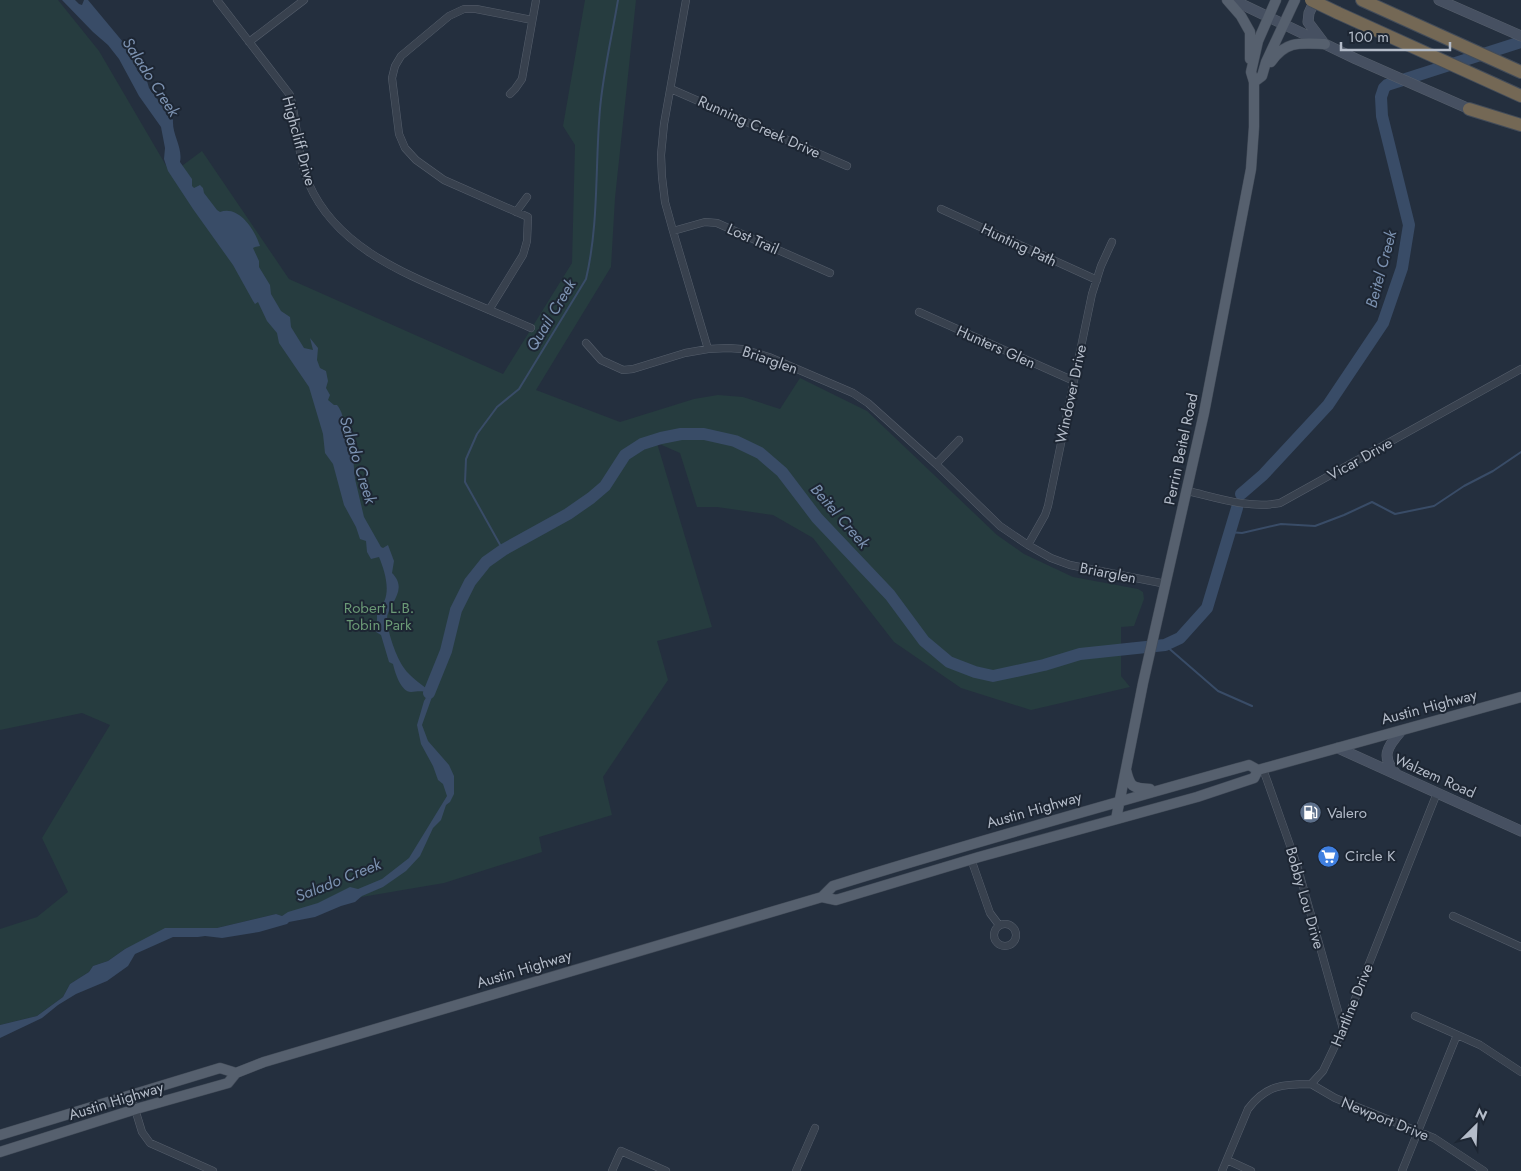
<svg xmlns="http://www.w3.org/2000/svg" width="1521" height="1171" viewBox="0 0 1521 1171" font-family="Jost,sans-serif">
<rect width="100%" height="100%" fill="#242f3e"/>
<path fill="#263c3f" d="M0 0H58L99 51 171 174 202 151 289 279 503 374 572 263 575 145 563 126 585 0H636L615 198 611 267 536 390 620 422 694 399 718 395 743 397 780 409 800 378 867 411 997 535 1024 554 1073 577 1138 589 1143 592 1144 599 1134 626 1121 627V676L1130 687 1031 710 961 688 894 642 813 538 773 515 717 507H697L680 453 657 443 712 627 657 641 668 680 603 777 612 815 539 837 542 852 444 883 338 901 282 916 276 914 217 928H171L125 949 108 961 93 966 89 972 70 984 63 997 37 1016 0 1025V929L37 917 68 892 42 838 110 725 82 713 0 730Z"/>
<path fill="#394c67" d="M62 0H75L79 4 82 5 84 0H88L133 54 137 70 144 79 147 81 149 88 173 120C172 135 183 147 180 162L192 179V186L194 188 200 185 203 188 204 193 217 210 220 212C239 205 255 230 260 246L255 247 253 248 259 261V267L270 285 271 294 281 311 290 317 291 327 304 348 313 350 310 338 318 348 317 360 320 368 326 371 328 381 326 388 330 395 328 400 334 405H337C343 412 346 426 343 435L353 457 355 479 364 517 381 547 383 548 388 545 394 561 392 573C410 591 386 605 387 620 388 633 396 657 404 668 409 676 425 687 433 694L422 725 428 741 449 765 454 776V794L450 802 446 805 441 820 433 828 420 856 406 871 383 887 362 896 355 902 341 906 315 917 289 922 287 924 259 932 222 938 205 936 198 937H173L135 954 128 966 107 981 76 994 58 1005 42 1018 0 1038V1025L37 1016 63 997 70 984 89 972 93 966 108 961 125 949 165 928H217L276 914 282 916 288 912 318 903 350 887 358 889 382 879 409 858 447 796 443 784 438 780 433 766 421 744 417 725 424 701 427 696V693C421 690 417 692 411 692 401 692 395 673 393 664L389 662 381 635 368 627V625L377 621V611C393 598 386 574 379 557L371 559 367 552 366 541 360 539 356 527 344 505 333 464 325 453 323 434 309 387 279 343 277 333 267 321 258 302 255 304 253 301 233 265 193 209 168 171 164 159 165 148 161 127 139 96 119 59 108 45 93 32Z"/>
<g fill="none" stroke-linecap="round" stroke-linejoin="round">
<path stroke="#394c67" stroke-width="2" d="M1229 532 1242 533 1281 524 1315 526 1344 515 1372 502 1395 514 1434 506 1464 486 1493 471 1521 452
M503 550 465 482 466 459 477 434 497 407 519 389 586 279C599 224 595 166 600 109 603 73 612 36 618 0
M1165 645 1218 691 1252 706"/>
<path stroke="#394c67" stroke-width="12" d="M1241 494 1263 475 1328 405 1383 323 1402 268 1409 225 1382 116 1381 97 1384 88 1387 85 1521 42
M429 693 446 651 456 610 470 582 486 562 503 550 568 514 591 498 605 486 625 455 642 444 661 438 681 434H704L735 441 760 453 782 472 817 518 890 595 924 641 949 662 975 672 993 676 1044 665 1080 654 1165 645 1180 638 1207 608 1237 508"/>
<defs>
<path id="street" d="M217 0 290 95C298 124 297 156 309 184 335 244 398 271 454 295 480 306 506 317 531 328
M686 0 664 124 661 155 662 177 665 202 673 231 708 349
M249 42 304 0
M671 89 847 166
M510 94 515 89 522 79 536 0
M941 209 1097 280
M516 212 527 197
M673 231 705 222 717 223 830 273
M489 310 523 255 527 241 528 217 444 180 416 160 405 148 399 134 392 78 395 66 401 56 449 16 464 9H476L532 20
M919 312 1074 381
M586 343 601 360 623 370 633 369 685 353 708 349 728 348 742 349 769 357 853 393 868 403 936 464 1000 526 1028 545 1051 558 1070 565 1166 584
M936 464 959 440
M1188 491C1218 498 1249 509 1280 503L1521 369
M1028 545 1045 515 1048 506 1092 294 1101 266 1112 242
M1263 769 1297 865 1343 1029
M971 859 990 913 999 925
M1453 916 1521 947
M994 935a11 11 0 1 1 22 0a11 11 0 1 1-22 0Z
M1415 1016 1480 1045 1521 1072
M1311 1084 1335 1098 1434 1138 1484 1171
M131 1096 142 1132 150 1143 213 1171
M1227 1160 1251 1171
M612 1171 621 1151 666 1171
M796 1171 815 1128
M1222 1171 1248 1109C1266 1085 1283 1084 1311 1084L1323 1071 1343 1029 1437 793
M1402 1171 1457 1035"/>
<path id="secondary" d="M1233 0 1356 59 1474 111
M1315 0 1309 13 1308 22 1323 42
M1439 0 1521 36
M1338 748 1521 831
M1397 775C1380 757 1387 747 1401 731"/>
<path id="primary" d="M1227 0 1241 16 1250 32V59
M1271 62C1286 40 1301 43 1325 44
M1254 82 1262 76 1266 62 1295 0
M1126 770C1130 787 1132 788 1150 789
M1116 819 1143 683 1204 413 1251 169 1254 127V82L1251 72 1258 41 1276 0
M822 897 833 886C971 843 1110 804 1249 765L1258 770 1521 697
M0 1135 220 1068 236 1073
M0 1152 136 1109 228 1083 236 1073 264 1062 822 897 836 900 979 857 1197 797 1254 778 1258 770"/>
<path id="highway" d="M1362 0 1521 72
M1338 13 1521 96
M1469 109 1521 125"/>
</defs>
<use href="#street" stroke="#565f6c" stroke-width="8"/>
<use href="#secondary" stroke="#565f6c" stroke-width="11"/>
<use href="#primary" stroke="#414a57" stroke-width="11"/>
<use href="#highway" stroke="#434c59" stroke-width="14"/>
<use href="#street" stroke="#38414e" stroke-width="7"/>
<use href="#secondary" stroke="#465061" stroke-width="10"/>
<use href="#primary" stroke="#56606e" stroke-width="10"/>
<use href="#highway" stroke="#746855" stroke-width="12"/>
<defs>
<path id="highway-bridge" d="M1311 0 1338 13"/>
</defs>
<use href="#highway-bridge" stroke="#434c59" stroke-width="14" stroke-linecap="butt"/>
<use href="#highway-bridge" stroke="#746855" stroke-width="12"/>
</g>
<defs>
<symbol id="fuel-disc" viewBox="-11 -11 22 22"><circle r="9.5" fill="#5c6f8a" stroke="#1d2633"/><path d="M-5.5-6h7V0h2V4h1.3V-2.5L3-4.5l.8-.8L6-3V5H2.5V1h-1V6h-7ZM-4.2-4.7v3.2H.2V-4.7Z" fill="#fff"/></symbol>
<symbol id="supermarket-disc" viewBox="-11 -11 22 22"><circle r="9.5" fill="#3f7fe0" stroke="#1d2633"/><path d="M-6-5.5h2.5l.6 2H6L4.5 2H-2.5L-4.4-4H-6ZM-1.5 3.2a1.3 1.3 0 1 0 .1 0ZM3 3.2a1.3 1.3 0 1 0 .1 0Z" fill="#fff"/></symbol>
</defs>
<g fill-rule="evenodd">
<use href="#fuel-disc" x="1298" y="800" width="25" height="25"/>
<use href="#supermarket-disc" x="1316" y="844" width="25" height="25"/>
</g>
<g text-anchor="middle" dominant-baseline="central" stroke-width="4" stroke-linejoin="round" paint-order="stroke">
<g font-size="15" fill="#b4bcc9" stroke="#1d2633">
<text transform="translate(759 127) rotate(24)">Running Creek Drive</text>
<text transform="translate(299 141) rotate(75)">Highcliff Drive</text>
<text transform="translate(753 239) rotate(24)">Lost Trail</text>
<text transform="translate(1019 245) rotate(25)">Hunting Path</text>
<text transform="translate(996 347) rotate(24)">Hunters Glen</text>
<text transform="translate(770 360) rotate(19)">Briarglen</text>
<text transform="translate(1071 394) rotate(-78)">Windover Drive</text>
<text transform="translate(1181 449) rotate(-78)">Perrin Beitel Road</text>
<text transform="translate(1360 459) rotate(-29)">Vicar Drive</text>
<text transform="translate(1108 573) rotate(11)">Briarglen</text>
<text transform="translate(1429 707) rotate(-15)">Austin Highway</text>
<text transform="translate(1435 776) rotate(24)">Walzem Road</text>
<text transform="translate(1034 810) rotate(-16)">Austin Highway</text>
<text transform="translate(1305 898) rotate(74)">Bobby Lou Drive</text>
<text transform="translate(524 969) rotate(-17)">Austin Highway</text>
<text transform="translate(1352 1005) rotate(-68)">Hartline Drive</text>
<text transform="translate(116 1101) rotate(-17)">Austin Highway</text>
<text transform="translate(1385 1119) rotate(22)">Newport Drive</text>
</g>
<g font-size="15" fill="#6b9a76" stroke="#1d2633">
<text x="379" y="608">Robert L.B.<tspan x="379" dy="17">Tobin Park</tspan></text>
</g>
<g font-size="15" fill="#b4bcc9" stroke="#1d2633" text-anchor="start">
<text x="1327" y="813">Valero</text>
<text x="1345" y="856">Circle K</text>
</g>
<g font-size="16" font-style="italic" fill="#7c92b1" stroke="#1d2633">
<text transform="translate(151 77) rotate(57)">Salado Creek</text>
<text transform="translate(1381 269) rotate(-75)">Beitel Creek</text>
<text transform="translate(551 315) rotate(-59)">Quail Creek</text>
<text transform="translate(358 460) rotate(73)">Salado Creek</text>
<text transform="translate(840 516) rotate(49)">Beitel Creek</text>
<text transform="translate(338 880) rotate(-22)">Salado Creek</text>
</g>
</g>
<g transform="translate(1476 1126) rotate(24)" stroke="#1d2633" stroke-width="4" paint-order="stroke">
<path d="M0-4L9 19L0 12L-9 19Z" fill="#b4bcc9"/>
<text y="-8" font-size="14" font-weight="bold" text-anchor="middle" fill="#b4bcc9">N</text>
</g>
<path d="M1341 42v8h109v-8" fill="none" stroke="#b4bcc9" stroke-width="2.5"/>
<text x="1348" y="42" font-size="15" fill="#b4bcc9" stroke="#1d2633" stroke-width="4" paint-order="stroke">100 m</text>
</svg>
